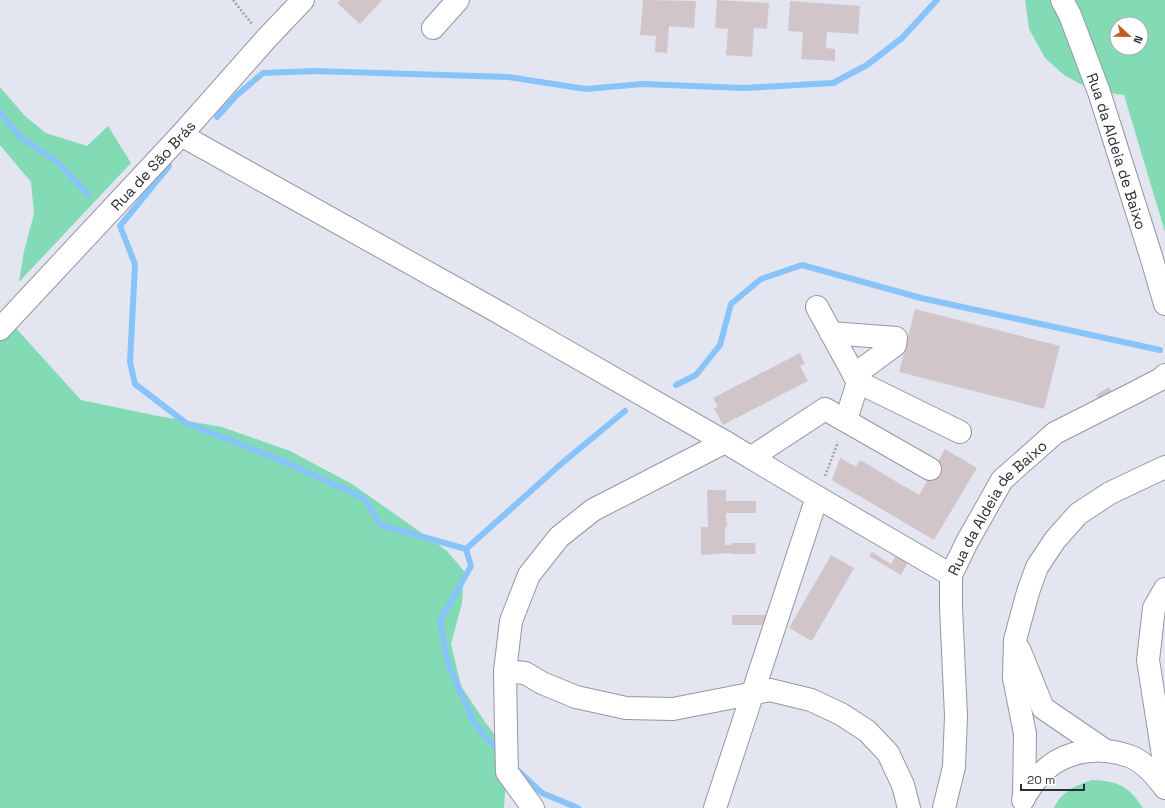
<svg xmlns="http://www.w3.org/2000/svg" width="1165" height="808" viewBox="0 0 1165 808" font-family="'Space Grotesk',sans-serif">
<rect width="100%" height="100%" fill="#e3e6f1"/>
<path fill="#83dbb5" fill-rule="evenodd" d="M1025 0H1165V232L1124 95 1093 91 1064 75 1045 58 1029 29ZM1117 24H1141V48H1117Z
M0 87 25 116 46 133 87 146 108 126 131 163 19 282 24 251 34 214 31 182 0 145Z
M13 325 81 400 153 415 222 427 290 451 352 484 446 550 464 571 462 603 451 644 461 686 485 722 508 752 504 808H0V339Z
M1092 780C1118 781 1129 786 1143 808H1054C1061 792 1076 785 1092 780Z"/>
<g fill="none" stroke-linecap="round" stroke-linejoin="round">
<path stroke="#88c3f9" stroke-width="6" d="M0 112 19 136 56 161 88 194
M217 117 237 95 263 73 315 71 508 77 586 89 642 84 744 88 833 83 867 65 902 38 937 0
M169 166 120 226 135 264 130 362 135 384 186 423 278 459 364 498 381 525 466 549 561 464 625 411
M676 385 696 375 720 345 731 304 761 279 802 265 921 298 1160 350
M466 549 471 566 440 621 448 663 474 723 501 754
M516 769 542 793 578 808"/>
</g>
<path fill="#d2c5c9" d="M340 0H382L360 24 337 3Z
M643 0 696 1 694 28 669 26 667 53 655 52 656 36 640 35Z
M717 0 769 3 767 29 754 28 752 57 726 55 728 29 715 28Z
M790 1 860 6 858 34 827 32 826 48 835 49V61L801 59 803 32 788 31Z
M915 309 1060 346 1044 409 899 372Z
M800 353 805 364 800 366 808 381 723 425 714 408 718 407 713 398Z
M1109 387 1114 395 1100 403 1096 395Z
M945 449 977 468 934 540 832 480 840 458 856 467 860 460 919 495Z
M707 490H726V501H756V513H726L727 527H725V545H731V543H755L756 554H731V553L701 555V527H708Z
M872 552 891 564 897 554 909 561 901 575 869 556Z
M831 555 854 568 812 641 789 628Z
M732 615H769L766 625H732Z"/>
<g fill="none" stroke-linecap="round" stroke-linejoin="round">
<defs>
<g id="minor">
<path id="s1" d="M1062 0 1070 15 1099 92 1151 256 1165 304"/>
<path d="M433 28 458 0"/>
<path d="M181 135 491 308 725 442 817 497 951 575"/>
<path d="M817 307 858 382 846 420"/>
<path d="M831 333 896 338 895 345 854 375"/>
<path d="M858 382 960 432"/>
<path d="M752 457 825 409 930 469"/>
<path d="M505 671 525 673 542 683 576 697 626 708 673 709 770 690 811 700 841 714 867 731 888 753 903 785 909 808"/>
<path d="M533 808 507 772 506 729 505 671 511 621 529 575 559 537 593 510 725 442"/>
<path d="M715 808 817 497"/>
<path id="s2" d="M944 808 954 767 956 716 951 607V575L967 542 1002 480 1055 433 1134 393 1161 379 1165 375"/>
</g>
<g id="major">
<path id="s3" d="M0 329 181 135 266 39 303 0"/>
<path d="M1019 649 1043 708 1103 749"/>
<path d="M1024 798 1025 734 1014 678 1015 640 1028 592 1037 567 1055 540 1078 514 1110 493 1165 467"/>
<path d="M1023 800C1025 795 1028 791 1031 787 1052 753 1092 743 1129 756 1144 761 1156 776 1165 788"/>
</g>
<path id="highway" d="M1165 589 1154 608 1148 660 1165 768"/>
</defs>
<use href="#minor" stroke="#9497a1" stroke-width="24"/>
<use href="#major" stroke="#9497a1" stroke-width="24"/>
<use href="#highway" stroke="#9497a1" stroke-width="24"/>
<path stroke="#a0a2ab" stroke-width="2.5" stroke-dasharray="2 2" stroke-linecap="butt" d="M233 0 252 24
M825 476 838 442"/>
<use href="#minor" stroke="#fff" stroke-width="22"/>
<use href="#major" stroke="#fff" stroke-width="22"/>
<use href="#highway" stroke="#fff" stroke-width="22"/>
</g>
<g text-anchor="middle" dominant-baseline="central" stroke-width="3.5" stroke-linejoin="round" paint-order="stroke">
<g font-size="15" fill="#2c2e32" stroke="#fff">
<text stroke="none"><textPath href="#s1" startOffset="161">Rua da Aldeia de Baixo</textPath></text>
<text stroke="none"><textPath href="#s3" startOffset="224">Rua de São Brás</textPath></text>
<text stroke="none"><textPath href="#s2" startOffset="317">Rua da Aldeia de Baixo</textPath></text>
</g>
</g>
<g transform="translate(1129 36) rotate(112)"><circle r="19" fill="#ffffff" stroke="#ababad"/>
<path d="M0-3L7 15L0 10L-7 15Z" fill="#bf5c22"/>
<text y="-6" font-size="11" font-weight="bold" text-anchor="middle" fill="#2c2e32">N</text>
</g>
<path d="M1021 784v6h63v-6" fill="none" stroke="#2c2e32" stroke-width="2"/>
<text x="1027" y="784" font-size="12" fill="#2c2e32" stroke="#ffffff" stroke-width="3" paint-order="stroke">20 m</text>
</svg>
